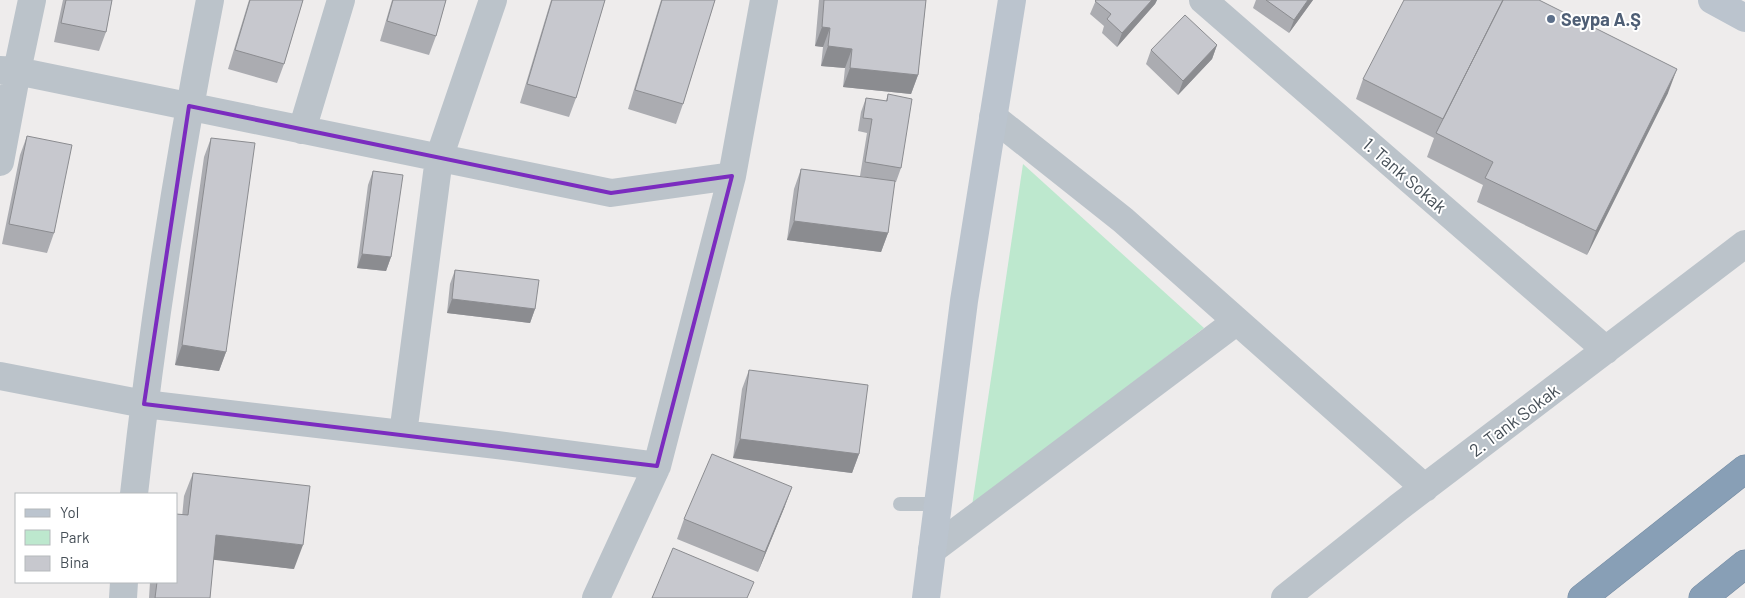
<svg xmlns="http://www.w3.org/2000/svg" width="1745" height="598" viewBox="0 0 1745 598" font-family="Barlow,sans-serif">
<rect width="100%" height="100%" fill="#eeecec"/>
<path fill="#bde8ce" d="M1023 164 1204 328 972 506Z"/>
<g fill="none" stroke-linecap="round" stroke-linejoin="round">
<defs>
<path id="highway" d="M1582 598 1745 469
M1703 598 1745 564"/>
</defs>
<use href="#highway" stroke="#738aa1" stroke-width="29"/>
<path stroke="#bbc3ca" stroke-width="14" d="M900 504H938"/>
<path stroke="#bbc3ca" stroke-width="28" d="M1203 0 1606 350
M0 70 17 71 611 193 732 176
M993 117 1123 220 1425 488
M302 130 341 0
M0 162 17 71 32 0
M0 376 144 404 497 445 657 466
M403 434 439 158 493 0
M134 494C152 329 178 163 210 0
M932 550 1237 321
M123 598 124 582
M596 598 657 466 732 176 764 0
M1285 598 1399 507 1745 244"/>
<path stroke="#bbc4ce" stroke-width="28" d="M1712 0 1745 18
M926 598 964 301 1012 0"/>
<use href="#highway" stroke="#889fb6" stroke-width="28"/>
</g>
<path fill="#abacb1" d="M63 0H112L106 32 99 51 54 42Z
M249 0H303L284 64 277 83 228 69Z
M392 0H446L436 36 429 55 380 41Z
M551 0H605L576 98 569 117 520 103Z
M661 0H715L683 104 676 124 628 109Z
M819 0H926L918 75 911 94 843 87 845 68 821 66 823 47 815 46Z
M1096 0H1157L1155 4 1117 47 1102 33 1104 26 1090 14Z
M1256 0H1313L1289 33 1253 8Z
M1217 45 1212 59 1178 95 1146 64 1151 50Z
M1363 79 1668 93 1587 255 1477 202 1483 185 1427 157 1434 138 1356 99Z
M888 94 901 168 896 182H894L888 233 881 252 787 240 794 189 801 169 882 180 860 176 867 133 858 131 861 112 866 98 886 101Z
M27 136 54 233 47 253 2 244 20 155Z
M211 138 226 352 219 371 175 365 204 157Z
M373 171 391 257 386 271 357 268 368 185Z
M455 270 535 309 530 323 447 313 450 284Z
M749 370 859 454 852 473 733 458 742 389Z
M193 473 294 569 213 559 210 598H149L150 582H176L184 496Z
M785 506 758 572 677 539 684 519Z"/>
<path fill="#8b8c90" d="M1152 0H1157L1155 4 1117 47 1122 33Z
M1308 0H1313L1289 33 1294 20Z
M822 27 830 28 823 47 815 46Z
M1217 45 1212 59 1178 95 1183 81Z
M828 46 852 49 845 68 821 66Z
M850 68 918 75 911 94 843 87Z
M1677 69 1668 93 1587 255 1596 231Z
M794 221 888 233 881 252 787 240Z
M362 254 391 257 386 271 357 268Z
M452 299 535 309 530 323 447 313Z
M182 345 226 352 219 371 175 365Z
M740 439 859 454 852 473 733 458Z
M792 487 785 506 758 572 765 552Z
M216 535 303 545 294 569 207 559Z"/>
<path fill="#c7c8ce" stroke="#8b8c90" d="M66 0H112L106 32 61 23Z
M250 0H303L284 64 235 50Z
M393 0H446L436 36 387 21Z
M552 0H605L576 98 527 84Z
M662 0H715L683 104 635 90Z
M824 0H926L918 75 850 68 852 49 828 46 830 28 822 27Z
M1096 0H1152L1122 33 1107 19 1111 14 1095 1Z
M1266 0H1308L1294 20Z
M1404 0H1503L1443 119 1363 79Z
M1503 0H1539L1677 69 1596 231 1485 178 1493 162 1436 133Z
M1185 15 1217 45 1183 81 1151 50Z
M888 94 912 99 901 168 865 162 872 119 863 118 866 98 887 101Z
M27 136 72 145 54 233 9 224Z
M211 138 255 143 226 352 182 345Z
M801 169 895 181 888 233 794 221Z
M373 171 403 175 391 257 362 254Z
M455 270 539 280 535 309 452 299Z
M749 370 868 385 859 454 740 439Z
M712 454 792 487 765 552 684 519Z
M193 473 310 486 303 545 216 535 210 598H155L157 582H176V514L188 515Z
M673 548 754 582 747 598H652Z"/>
<path fill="none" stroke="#7b2cbf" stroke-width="4" stroke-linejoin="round" d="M189 106 611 193 732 176 657 466 144 404Z"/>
<circle fill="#5c6f8a" stroke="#fff" stroke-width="2" cx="1551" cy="19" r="5"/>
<g text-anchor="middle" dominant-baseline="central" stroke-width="4" stroke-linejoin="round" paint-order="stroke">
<g font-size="18" font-weight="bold" fill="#4e5e75" stroke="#fff" text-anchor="start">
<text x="1561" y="19">Seypa A.Ş</text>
</g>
<g font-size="18" fill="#464f57" stroke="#fff">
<text transform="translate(1405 175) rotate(41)">1. Tank Sokak</text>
<text transform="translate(1514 420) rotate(-37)">2. Tank Sokak</text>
</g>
</g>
<rect x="15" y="493" width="162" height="90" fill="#ffffff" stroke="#b5b9bc"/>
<rect x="25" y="509" width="25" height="8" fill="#bbc4ce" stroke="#b5b9bc"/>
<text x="60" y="518" font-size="15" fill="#464f57">Yol</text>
<rect x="25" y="530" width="25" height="15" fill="#bde8ce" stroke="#b5b9bc"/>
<text x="60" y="543" font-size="15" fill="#464f57">Park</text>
<rect x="25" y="556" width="25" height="15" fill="#c7c8ce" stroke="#b5b9bc"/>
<text x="60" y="568" font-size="15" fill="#464f57">Bina</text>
</svg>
